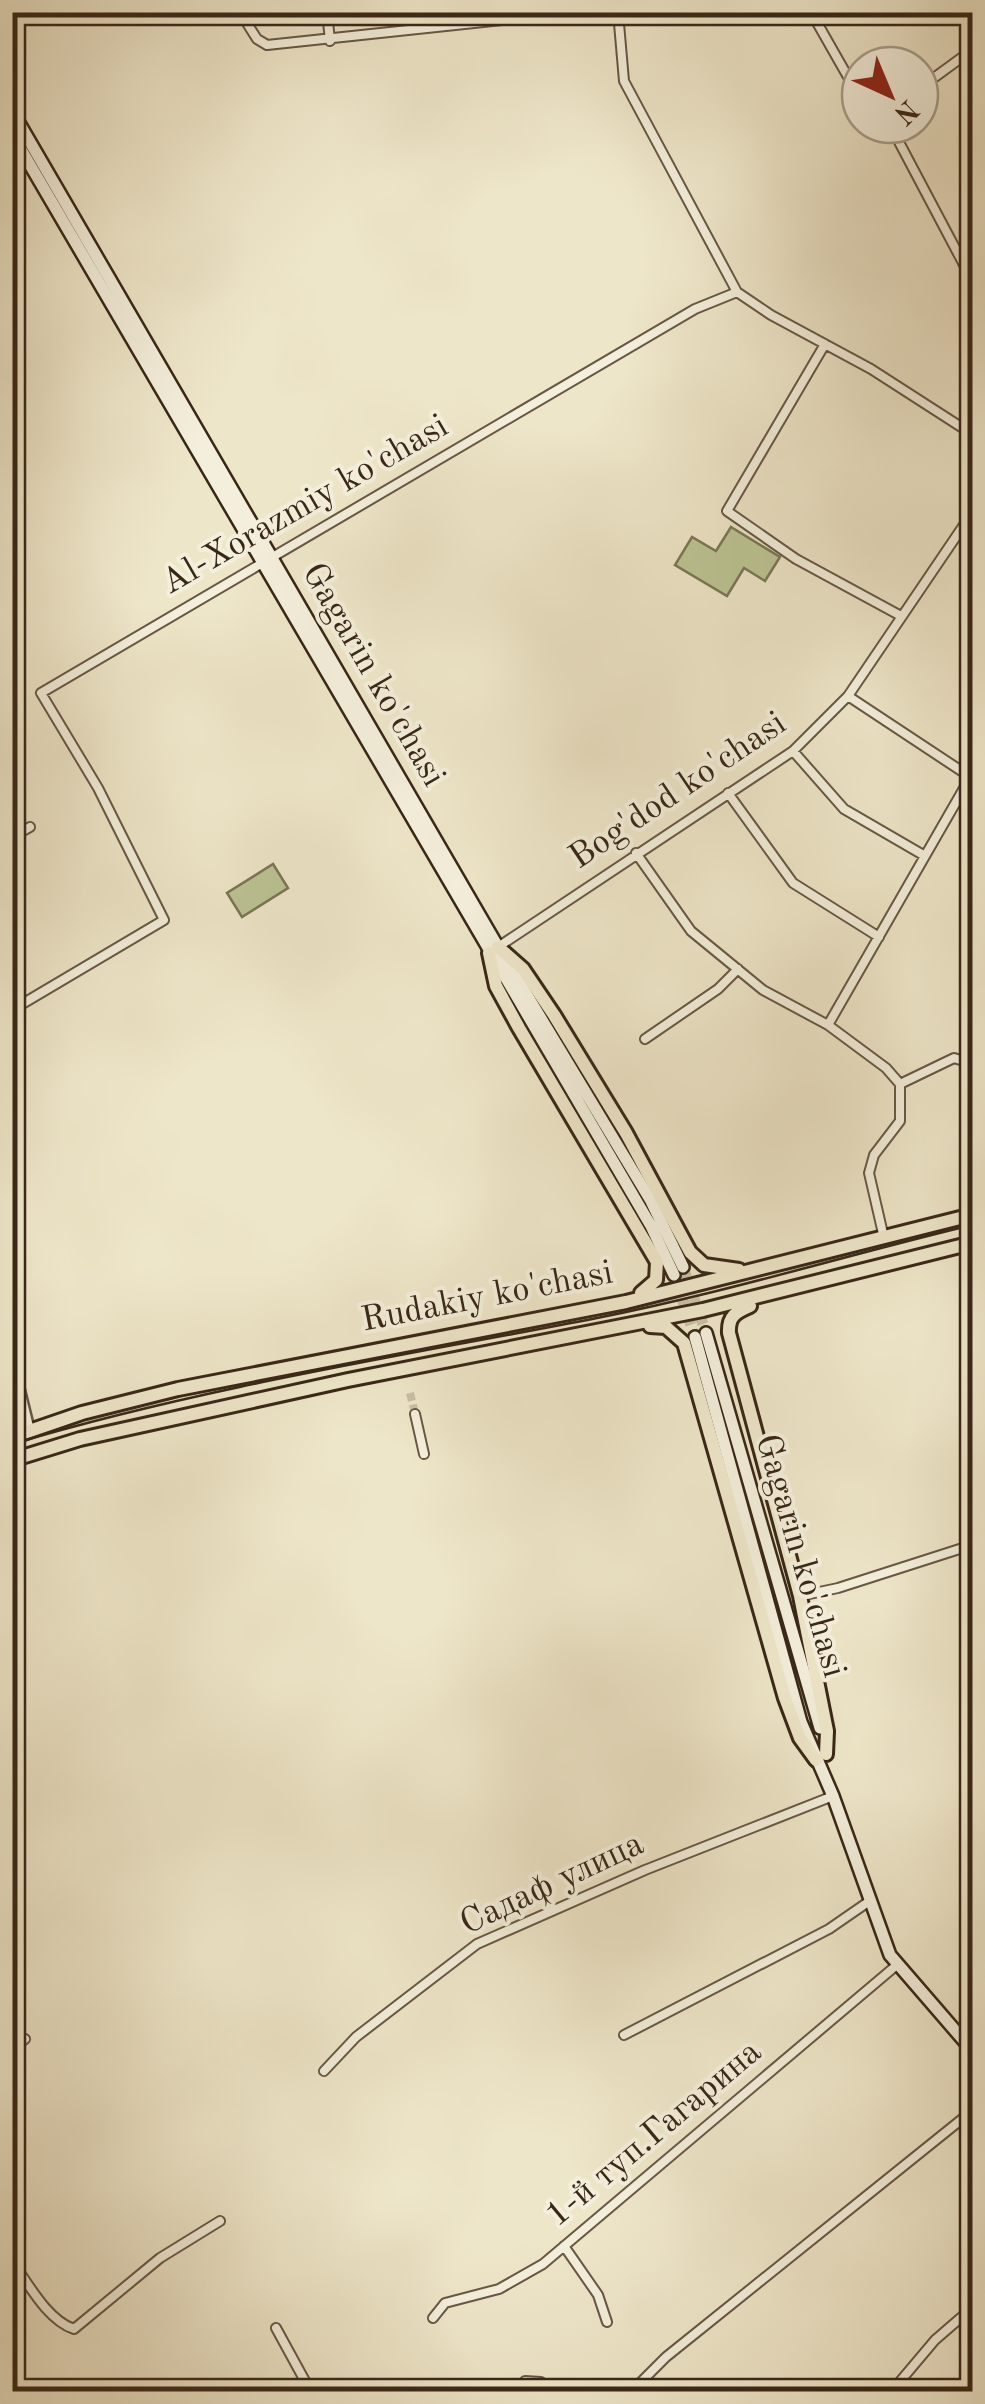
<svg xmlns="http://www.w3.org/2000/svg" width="985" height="2404" viewBox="0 0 985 2404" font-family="'Old Standard TT',serif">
<rect width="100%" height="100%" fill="#eee6c9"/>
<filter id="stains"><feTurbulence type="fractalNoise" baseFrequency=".002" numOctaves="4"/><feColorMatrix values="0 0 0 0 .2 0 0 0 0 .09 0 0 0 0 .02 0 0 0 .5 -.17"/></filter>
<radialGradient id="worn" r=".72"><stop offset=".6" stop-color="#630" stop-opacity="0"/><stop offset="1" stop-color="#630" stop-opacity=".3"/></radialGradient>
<path fill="#bcc494" stroke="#7a7656" stroke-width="2.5" d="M731 527 780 557 765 581 744 568 727 596 675 565 692 537 716 551Z
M273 864 288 888 242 917 227 893Z"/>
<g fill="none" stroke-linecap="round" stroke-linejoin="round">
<path stroke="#cac0a5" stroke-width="8" stroke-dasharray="8 4" stroke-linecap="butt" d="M410 1393 415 1414"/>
<path stroke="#cac0a5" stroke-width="11" stroke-dasharray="11 5.5" stroke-linecap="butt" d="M683 1267 706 1333
M677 1283 695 1337"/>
<defs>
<path id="minor" d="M240 12 257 39 267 45 579 12
M327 12 330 41
M618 12 624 81 737 292
M811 12 852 84 860 91
M920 88 972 50
M890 125 972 280
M825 344 727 511 796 559 901 616
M848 696 972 778
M793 751 844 809 925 856
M728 793 793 883 879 937
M12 837 30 827
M636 853 691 931 763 990 828 1025 971 776
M498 947 793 751 848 696 972 513
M12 1010 164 920 98 788 41 693 695 309 737 292 771 315 871 369 972 434
M828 1025 886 1068 900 1084
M645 1039 718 989 738 969
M884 1238 869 1173 874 1155 900 1121V1084L954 1058 970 1063
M415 1414 424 1454
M800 1596 838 1588 972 1545
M624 2035 829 1929 871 1900
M12 2049 25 2039
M324 2071 356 2037 477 1944 645 1870 833 1796
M564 2246 598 2295 607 2322
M12 2261C28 2283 47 2320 74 2329L160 2258 220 2221
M433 2318 445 2303 499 2289 543 2264 898 1964
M276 2328 311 2392
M525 2381 541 2382 553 2392
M631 2392 666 2357 972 2111
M887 2392 897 2385 935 2340 972 2308"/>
<path id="tertiary" d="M12 1362 29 1431"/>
<path id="secondary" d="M12 111 498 947 651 1201 683 1267
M12 134 651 1226 674 1275
M706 1333 820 1728
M695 1337 801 1722 833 1796 890 1955 972 2050"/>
<path id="primary" d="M498 947 523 969 554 1015 626 1133 690 1252 704 1265 739 1270
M489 953 496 986 519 1028 657 1262 656 1280 641 1293
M750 1306C736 1312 728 1316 729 1333L800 1596 827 1731 826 1754
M650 1326 666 1327 684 1343 785 1698 800 1738 816 1760
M12 1437 82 1413 178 1389 626 1302 972 1215
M12 1460 80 1439 348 1380 703 1310 972 1243"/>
</defs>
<use href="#minor" stroke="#665744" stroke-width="12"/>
<use href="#tertiary" stroke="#665744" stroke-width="15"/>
<use href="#secondary" stroke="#382717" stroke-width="16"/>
<use href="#primary" stroke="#382717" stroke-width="18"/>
<use href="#minor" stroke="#f4efdc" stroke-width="8"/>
<use href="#tertiary" stroke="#f4efdc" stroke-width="10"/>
<use href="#secondary" stroke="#f4efdc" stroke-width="11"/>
<use href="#primary" stroke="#eee6c9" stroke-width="12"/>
<path stroke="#382717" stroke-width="2.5" d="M12 1444C203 1387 402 1356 597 1318 724 1293 847 1255 972 1225"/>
</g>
<g text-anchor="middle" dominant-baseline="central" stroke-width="8" stroke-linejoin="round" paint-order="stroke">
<g font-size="35" fill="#382717" stroke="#f4efdc">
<text transform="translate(305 505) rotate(-30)">Al-Xorazmiy ko'chasi</text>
<text transform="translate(373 675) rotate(60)">Gagarin ko'chasi</text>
<text transform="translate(678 791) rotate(-34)">Bog'dod ko'chasi</text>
<text transform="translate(487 1297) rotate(-11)">Rudakiy ko'chasi</text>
<text transform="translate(800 1556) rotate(74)">Gagarin ko'chasi</text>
<text transform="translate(552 1884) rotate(-25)">Садаф улица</text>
<text transform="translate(654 2134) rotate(-40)">1-й туп.Гагарина</text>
</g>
</g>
<rect width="985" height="2404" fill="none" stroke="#eee6c9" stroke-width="50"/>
<rect x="15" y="15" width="955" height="2374" fill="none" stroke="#382717" stroke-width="5"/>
<rect x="25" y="25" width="935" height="2354" fill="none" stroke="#382717" stroke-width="2.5"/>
<g transform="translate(890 95) rotate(136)"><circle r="48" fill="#f4efdc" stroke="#a99f8d" stroke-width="2.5"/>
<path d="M0-8L18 38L0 25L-18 38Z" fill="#8f2418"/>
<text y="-15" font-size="28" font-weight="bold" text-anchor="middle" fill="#382717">N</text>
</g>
<rect width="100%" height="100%" filter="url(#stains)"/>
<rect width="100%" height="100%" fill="url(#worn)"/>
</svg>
